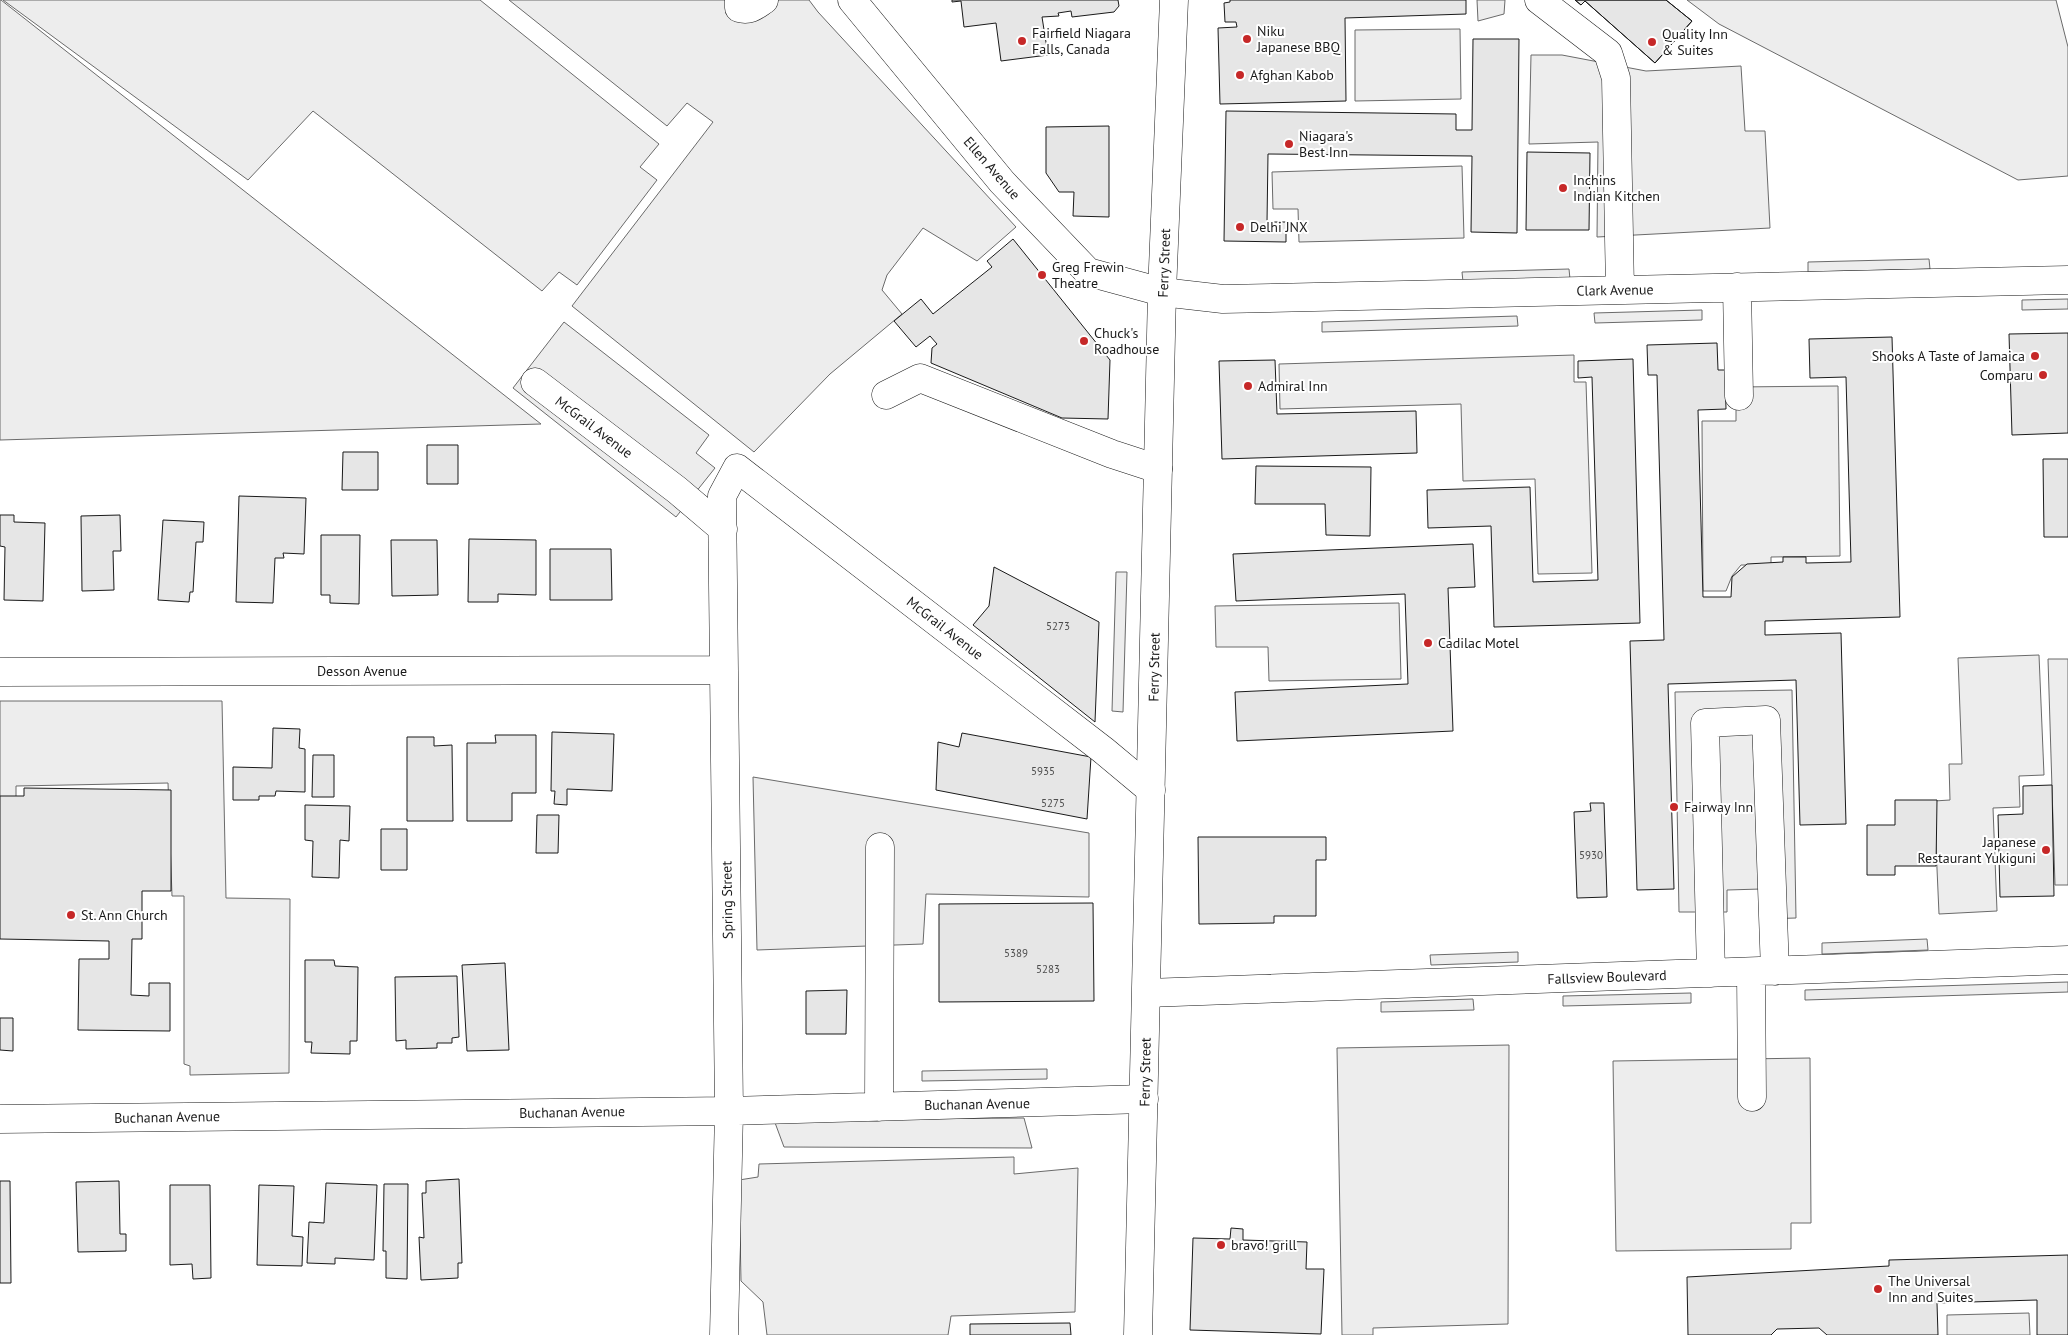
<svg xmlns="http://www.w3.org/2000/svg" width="2068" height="1335" viewBox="0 0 2068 1335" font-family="'PT Sans',sans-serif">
<rect width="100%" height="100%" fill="#fff"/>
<path fill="#ededed" stroke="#6a6a6a" d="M0 0H1L541 424 0 440Z
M3 0H480L659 144 640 167 657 180 577 285 559 272 542 291 313 111 248 180Z
M509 0H809L818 12 1016 227 977 261 923 228 887 275 882 290 902 314 830 374 754 452 572 306 713 122 687 103 667 126Z
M1477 0H1505L1504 14 1478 21Z
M1687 0H2056L2068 47V176L2018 180 1719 24Z
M1460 29 1461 99 1355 101V30Z
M1531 55H1562L1646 71 1741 66 1745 131H1765L1770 228 1597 237 1598 142 1529 144Z
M1462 166 1464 238 1299 242 1298 209H1273L1272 172Z
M1929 259 1930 269 1808 272V262Z
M1569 269 1570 279 1463 282 1462 272Z
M2068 299V309L2022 310V300Z
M1702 310V320L1595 323 1594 313Z
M1517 316 1518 326 1322 332V322Z
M564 322 709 435 696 453 715 468 676 517 513 388Z
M1574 355V382H1586L1592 573 1538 574 1535 479 1463 481 1461 404 1280 409 1279 364Z
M1838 386 1840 556 1771 557V565H1741L1732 576 1726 591H1703L1702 421H1736V387Z
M1116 572H1127L1123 712 1112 711Z
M1399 603 1401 679 1269 681 1268 647H1216L1215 606Z
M2039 655 2044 775 2019 776 2020 807 1993 808 1997 911 1939 914 1934 801 1950 800 1949 764H1962L1958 658Z
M2048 659H2068V885H2055Z
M1792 690 1796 918 1762 919 1761 889 1727 890V912H1679L1675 692Z
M0 701H222L226 898 290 899 289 1073 190 1075V1066L184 1064V896H172L168 783 16 786V797H0Z
M753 777 1089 833V897L926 894 923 944 757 950Z
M1927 939 1928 950 1822 954V943Z
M1518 952V962L1431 965 1430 955Z
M2068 982V992L1805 1000V990Z
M1691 993V1003L1563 1006V996Z
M1473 999 1474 1010 1381 1012V1002Z
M1509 1045 1508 1324 1373 1328V1335H1342L1337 1048Z
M1810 1058 1811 1223H1791V1249L1616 1251 1613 1061Z
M1047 1069V1079L922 1081V1071Z
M1024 1118 1032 1148 784 1147 774 1120Z
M1014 1157V1174L1078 1168 1075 1312 951 1316 948 1335H767L763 1302 741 1281 739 1180 758 1177 759 1164Z
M2029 1313 2030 1335H1947V1315Z"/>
<path fill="#e6e6e6" stroke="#1a1a1a" d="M952 0H1118L1119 6 1114 12 1072 17 1071 11 1058 13 1059 16 1042 17 1048 55 1001 61 996 23 964 27 961 1 952 2Z
M1230 0H1466V14L1345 18 1346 101 1220 104 1218 28 1237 27 1236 22H1225L1224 3 1230 2Z
M1575 0H1666L1692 21 1655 63 1585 1 1581 5Z
M1575 0H1666L1692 21 1655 63 1585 1 1581 5Z
M1473 39H1519L1517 233 1471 232 1472 156 1268 154 1267 222H1286V242L1224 241 1226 111 1456 114V130H1472Z
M1109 126V217L1073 216 1074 192H1059L1046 173V127Z
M1527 152 1590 153 1589 230H1526Z
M1013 239 1110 360 1108 419 1062 418 931 363 932 348 937 344 930 336 916 347 894 321 921 299 933 314 992 267 987 261Z
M2068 333V433L2012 435 2009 334Z
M1892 337 1900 617 1765 621V635L1841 633 1846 824 1800 825 1796 680 1668 684 1674 889 1637 890 1630 641 1664 640 1657 375H1648L1647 345 1717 343 1718 370H1725L1726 409 1698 410 1703 597H1731L1732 577 1747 564 1783 562V557H1806V563L1851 562 1846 377 1810 378 1809 339Z
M1633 359 1640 623 1494 627 1491 526 1428 528 1427 490 1530 487 1533 582 1598 580 1592 377 1578 378V361Z
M1275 360 1277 414 1416 411 1417 453 1222 459 1219 361Z
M427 445H458V484H427Z
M343 452H378V490H342Z
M2043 459H2068V537H2044Z
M1256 466 1371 467 1370 536 1326 535 1325 504H1255Z
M239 496 306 498 304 554 283 553 284 558H275L273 603 236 602Z
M0 515H14V522L45 523 43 601 4 600 5 547 0 546Z
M120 515 121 551H113L114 590 82 591 81 516Z
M163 520 204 522 203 542H196L193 592H190L189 602 158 600Z
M321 535H360L359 604 330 603V595H321Z
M469 539 536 540V595L498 594V602H468Z
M391 540H437L438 595 392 596Z
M1473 544 1475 587 1448 588 1453 731 1237 741 1235 692 1408 684 1405 594 1236 601 1233 554Z
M550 549H611L612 600H550Z
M994 567 1099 622 1095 722 973 625 989 606Z
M273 728 300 729 299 748 305 749V792L276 791 275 796H259V800H233V767L272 768Z
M552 732 614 734 612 791 567 789V805L554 804 555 791H551Z
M962 733 1091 757 1087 819 936 790 938 742 959 747Z
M495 735H536V793H512V821H467V743H496Z
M407 737H434V746L452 745 453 821H407Z
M313 755H334V797H312Z
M2052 785 2054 896 2000 897 1998 815 2023 814V786Z
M24 788 171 790V891H142V939H132L131 995 149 996V983H170V1031L78 1030 79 959H109V941L0 939V796H24Z
M1895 800H1937L1936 866H1895V875H1867V825H1895Z
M1590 803H1604L1607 897 1577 898 1574 812 1591 811Z
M305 805 350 806 349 841 340 840 339 878 312 877 313 841 305 840Z
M537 815H559L558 853H536Z
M381 829H407V870H381Z
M1198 837H1326V860H1316V916H1274V923L1199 924Z
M1093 903 1094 1001 939 1002V904Z
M305 960H334L335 966 358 967 357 1041H350V1054L311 1053 312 1042H305Z
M505 963 509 1050 467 1051 462 965Z
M457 976 459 1037 452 1038V1043H437V1048L406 1049V1040L396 1041 395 977Z
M847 990 846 1034H806V991Z
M0 1018H13V1051L0 1050Z
M459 1179 462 1263H458V1278L421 1280 419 1237 424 1238 422 1193H426V1181Z
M0 1181H10L11 1283H0Z
M119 1181 120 1234H126V1251L78 1252 76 1182Z
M326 1183 377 1185 374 1260 335 1258V1264L307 1263 309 1222 324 1223Z
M384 1184H408L407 1279 386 1278V1251H383Z
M170 1185H210L211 1278 193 1279 192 1264 170 1265Z
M259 1185 294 1186 292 1236 303 1237 302 1266 257 1265Z
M1231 1228 1243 1229V1240L1307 1242 1306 1269H1324L1321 1334 1190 1330 1193 1238 1230 1239Z
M2068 1255V1335H2037V1300L1937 1303 1938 1335H1827L1819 1328 1777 1329 1771 1335H1688L1687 1277 1889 1266V1260Z
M1070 1323 1071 1335H970V1324Z"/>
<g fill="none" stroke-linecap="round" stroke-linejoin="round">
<defs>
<path id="minor" d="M739 0V8C750 11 755 6 764 0
M852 0 1002 182 1088 272 1162 292 1223 299 2068 280
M1539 0 1608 53 1616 78 1620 290
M1737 287 1739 396
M535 382 677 490 723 529
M886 395 920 378 1112 454 1158 469
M0 672 724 670
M1751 972 1752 1097
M1711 973 1705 723 1766 720 1775 971
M1147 993 2068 960
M879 1107 880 847
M0 1119 729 1111 1144 1099
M724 1335 729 1111 722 496 737 468 1103 750 1151 790"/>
<path id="major" d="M1138 1335 1162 292 1174 0"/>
</defs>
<use href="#minor" stroke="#1a1a1a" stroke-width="29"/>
<use href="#major" stroke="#1a1a1a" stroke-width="29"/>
<use href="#minor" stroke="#fff" stroke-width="28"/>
<use href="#major" stroke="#fff" stroke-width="28"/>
</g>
<g fill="#c62828" stroke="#fff" stroke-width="2">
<circle cx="1247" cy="39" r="5"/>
<circle cx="1022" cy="41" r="5"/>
<circle cx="1652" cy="42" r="5"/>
<circle cx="1240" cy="75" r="5"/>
<circle cx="1289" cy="144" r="5"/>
<circle cx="1563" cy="188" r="5"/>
<circle cx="1240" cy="227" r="5"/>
<circle cx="1042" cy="275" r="5"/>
<circle cx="1084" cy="341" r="5"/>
<circle cx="2035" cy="356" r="5"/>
<circle cx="2043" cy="375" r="5"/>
<circle cx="1248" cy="386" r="5"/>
<circle cx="1428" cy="643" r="5"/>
<circle cx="1674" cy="807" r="5"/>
<circle cx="2046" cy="850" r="5"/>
<circle cx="71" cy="915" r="5"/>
<circle cx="1221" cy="1245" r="5"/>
<circle cx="1878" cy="1289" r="5"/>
</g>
<g text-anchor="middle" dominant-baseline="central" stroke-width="4" stroke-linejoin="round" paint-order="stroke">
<g font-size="11" fill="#4d4d4d">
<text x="1058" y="626">5273</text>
<text x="1043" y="771">5935</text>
<text x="1053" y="803">5275</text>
<text x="1591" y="855">5930</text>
<text x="1016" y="953">5389</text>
<text x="1048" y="969">5283</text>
</g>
<g font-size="14" fill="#1a1a1a" stroke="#fff" text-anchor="start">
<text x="1257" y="31">Niku<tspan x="1257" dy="16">Japanese BBQ</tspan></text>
<text x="1032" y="33">Fairfield Niagara<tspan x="1032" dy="16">Falls, Canada</tspan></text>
<text x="1662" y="34">Quality Inn<tspan x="1662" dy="16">&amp; Suites</tspan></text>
<text x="1250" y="75">Afghan Kabob</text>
<text x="1299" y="136">Niagara's<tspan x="1299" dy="16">Best Inn</tspan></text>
<text x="1573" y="180">Inchins<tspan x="1573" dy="16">Indian Kitchen</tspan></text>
<text x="1250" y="227">Delhi JNX</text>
<text x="1052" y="267">Greg Frewin<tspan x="1052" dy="16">Theatre</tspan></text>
<text x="1094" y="333">Chuck's<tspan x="1094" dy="16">Roadhouse</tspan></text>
<text x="2025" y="356" text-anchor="end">Shooks A Taste of Jamaica</text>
<text x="2033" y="375" text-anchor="end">Comparu</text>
<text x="1258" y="386">Admiral Inn</text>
<text x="1438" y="643">Cadilac Motel</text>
<text x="1684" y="807">Fairway Inn</text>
<text x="2036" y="842" text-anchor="end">Japanese<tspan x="2036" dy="16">Restaurant Yukiguni</tspan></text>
<text x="81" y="915">St. Ann Church</text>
<text x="1231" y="1245">bravo! grill</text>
<text x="1888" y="1281">The Universal<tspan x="1888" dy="16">Inn and Suites</tspan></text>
</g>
<g font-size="14" fill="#1a1a1a" stroke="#fff">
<text transform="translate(992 168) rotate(49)">Ellen Avenue</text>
<text transform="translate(1164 263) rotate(-88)">Ferry Street</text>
<text transform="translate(1615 290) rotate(-1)">Clark Avenue</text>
<text transform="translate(594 427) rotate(37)">McGrail Avenue</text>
<text transform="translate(945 628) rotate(38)">McGrail Avenue</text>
<text transform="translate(1154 667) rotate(-89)">Ferry Street</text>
<text x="362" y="671">Desson Avenue</text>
<text transform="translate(727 900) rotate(-91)">Spring Street</text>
<text transform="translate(1607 977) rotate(-2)">Fallsview Boulevard</text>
<text transform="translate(1145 1072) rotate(-89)">Ferry Street</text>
<text transform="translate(977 1104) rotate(-1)">Buchanan Avenue</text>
<text transform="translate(572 1112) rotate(-1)">Buchanan Avenue</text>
<text transform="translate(167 1117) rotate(-1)">Buchanan Avenue</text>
</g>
</g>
</svg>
